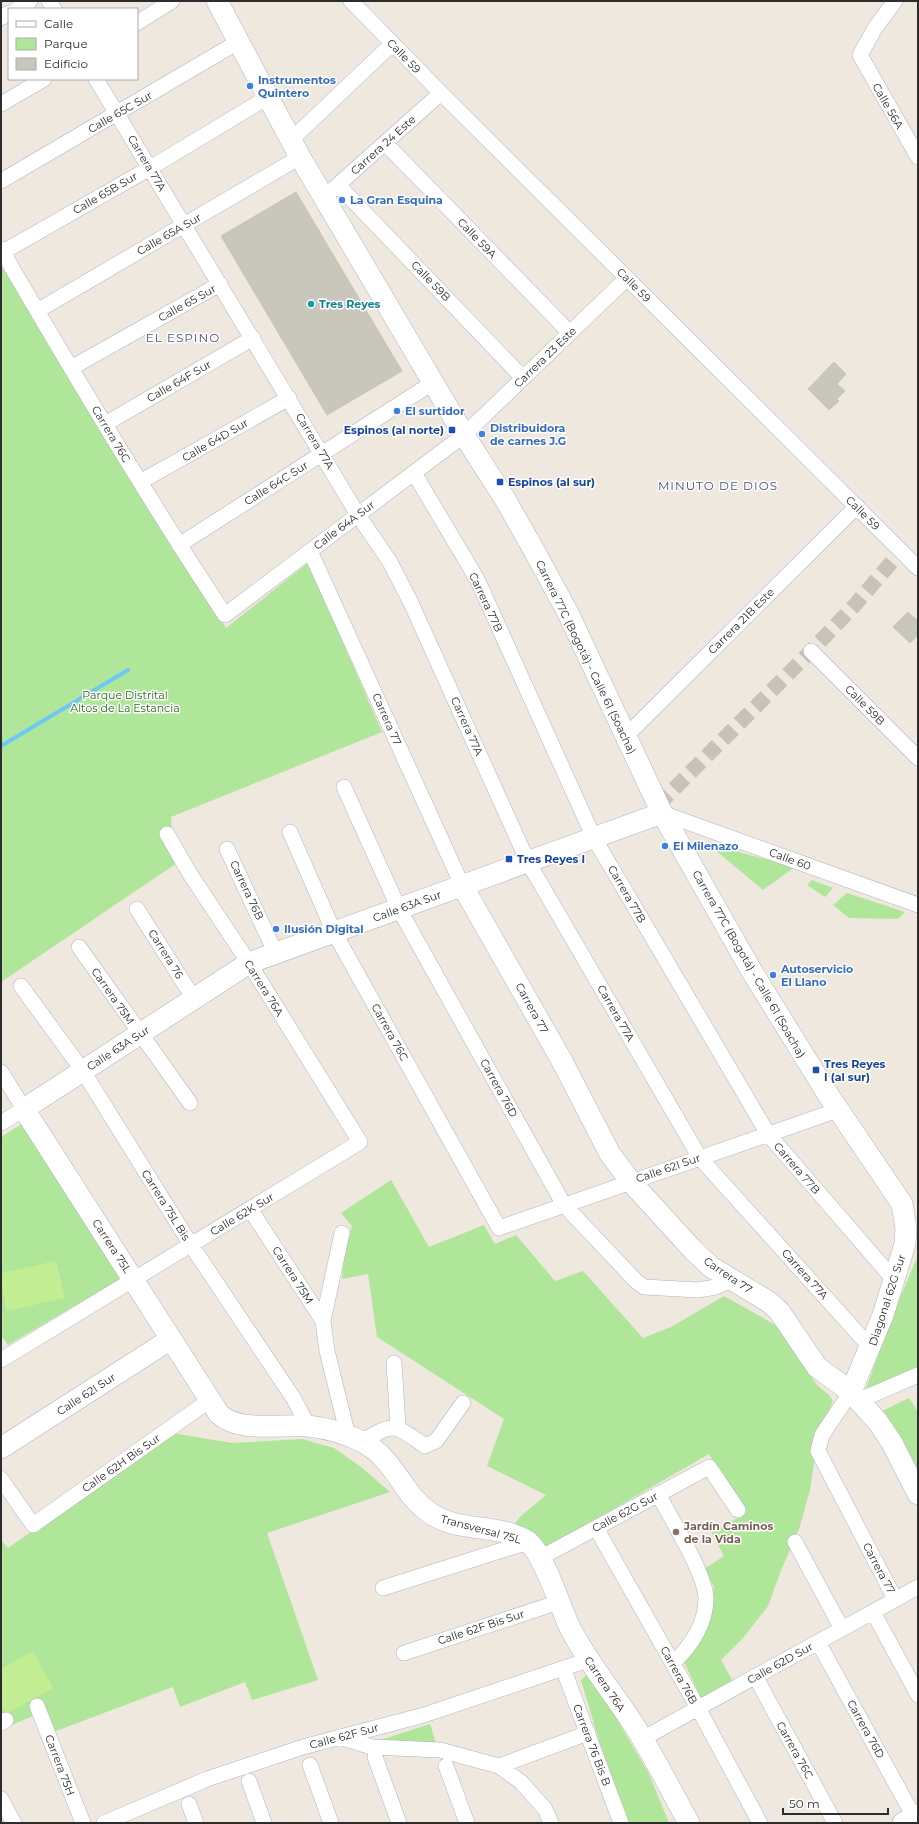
<svg xmlns="http://www.w3.org/2000/svg" width="919" height="1824" viewBox="0 0 919 1824" font-family="Montserrat,sans-serif">
<rect width="100%" height="100%" fill="#eee8de"/>
<path fill="#afe699" d="M1 265 226 628 308 563 382 732 171 817 174 865 1 982Z
M708 844 795 867 763 890Z
M812 880 833 888 825 897 807 885Z
M847 893 905 912 898 919 849 918 833 905Z
M25 1122 120 1279 8 1345 1 1335V1137Z
M391 1180 429 1247 484 1225 495 1244 516 1235 555 1281 583 1271 643 1338 671 1327 724 1296 779 1327 817 1385 829 1395 833 1401 821 1428 816 1449 810 1490 800 1526 780 1573 768 1606 743 1638 721 1660 733 1682 701 1698 684 1662 711 1609 714 1587 704 1569 724 1556 711 1532 745 1514 709 1454 544 1549 535 1533 512 1527 521 1516 546 1495 487 1466 504 1419 377 1337 368 1274 342 1279 344 1255 352 1226 341 1213Z
M918 1255V1367L866 1389 890 1322Z
M909 1398 918 1412V1483L878 1413Z
M172 1433 232 1443 302 1439 334 1448 361 1467 390 1492 267 1533 318 1680 252 1700 245 1682 180 1707 173 1687 48 1734 40 1713 9 1726 1 1710V1540L8 1548Z
M586 1675 592 1677 649 1774 669 1823H627L611 1781 581 1680Z
M430 1724 436 1743 377 1741Z"/>
<path fill="#c3ee94" d="M56 1261 65 1298 7 1311 1 1283V1273Z
M33 1651 53 1688 6 1714 1 1704V1669Z"/>
<g fill="none" stroke-linecap="round" stroke-linejoin="round">
<path stroke="#6ec8f3" stroke-width="4" d="M1 746 128 670"/>
</g>
<path fill="#c9c6bc" stroke="#cac4b7" d="M296 192 402 371 327 415 221 236Z
M834 362 846 374 837 384 845 391 837 399 839 401 829 410 808 389Z
M908 612 918 621V635L910 643 893 627Z"/>
<g fill="none" stroke-linecap="round" stroke-linejoin="round">
<path stroke="#c7c2ba" stroke-width="15" stroke-dasharray="15 8" stroke-linecap="butt" d="M658 805 811 651 854 606 901 551"/>
<defs>
<path id="street" d="M49 1 54 9
M351 1 441 93 918 568
M895 1 875 28 860 55 918 157
M17 9 30 1
M1 18 9 13
M137 23 172 1
M96 79 358 515 390 562 411 603 528 862 700 1158 871 1348
M1 104 44 79
M291 140 392 44
M385 143 570 333
M1 181 238 42
M338 185 523 378
M331 191 441 93
M1 249C73 373 146 496 225 615L464 435 627 278
M3 252 150 168 268 97
M37 311 300 157
M71 368 220 284
M105 424 253 338
M414 473 477 579 594 838 768 1134 895 1281
M140 482 289 398
M179 545 434 382
M310 551 462 885
M811 651 918 758
M626 736 857 506
M344 787 399 909 564 1205 636 1281 644 1287 698 1290 716 1287 732 1280
M662 813 918 905
M290 832 334 932 499 1228 838 1110
M227 849 276 954
M137 909 194 999
M79 947 190 1103
M21 986 83 1071 191 1245 294 1399 308 1426
M1 1072 24 1109 1 1123
M250 1209 323 1321
M342 1233 323 1321 327 1351 348 1436
M1 1360 360 1142 249 963 190 874 167 834
M394 1363 398 1427
M851 1392 822 1435 818 1451 895 1599
M860 1400 918 1375
M362 1442C395 1420 396 1426 425 1446L436 1441 463 1403
M1 1479 33 1525 210 1400
M658 1494C670 1517 707 1576 706 1600 705 1625 690 1647 673 1663
M596 1528 698 1708 760 1823
M795 1542 842 1629
M540 1558 709 1467 738 1510
M383 1588 528 1542
M873 1612 918 1695
M818 1642 914 1817
M404 1653 559 1602
M563 1668 621 1823
M755 1676 835 1823
M37 1706 83 1823
M1 1723 6 1720
M339 1737 372 1747 440 1750 499 1766 521 1782 545 1809 551 1823
M642 1739 918 1587
M375 1757 399 1823
M310 1765 331 1823
M446 1766 467 1823
M499 1766 588 1733
M249 1781 264 1823
M1 1799 14 1823
M189 1804 196 1823
M104 1823 207 1779 303 1747 424 1715 588 1660"/>
<path id="secondary" d="M217 1 300 157 464 435 505 499 536 554 568 613 662 813 751 970 827 1093 902 1204 906 1228 905 1244 883 1315 851 1392
M662 813 249 963 24 1109 219 1414C239 1433 282 1424 308 1426 326 1428 347 1434 363 1442 396 1460 401 1493 430 1513 458 1533 498 1523 527 1541 543 1552 560 1606 569 1626 586 1660 611 1690 632 1722 653 1754 670 1789 689 1823
M462 885 562 1061 610 1154 631 1182 693 1250 711 1267 769 1302 779 1311 817 1367 851 1392 878 1422 892 1443 918 1494
M1 1448 171 1339
M903 1823 918 1815"/>
</defs>
<use href="#street" stroke="#b2b3c0" stroke-width="16"/>
<use href="#secondary" stroke="#b2b3c0" stroke-width="22"/>
<use href="#street" stroke="#fff" stroke-width="15"/>
<use href="#secondary" stroke="#fff" stroke-width="21"/>
</g>
<g fill="#3f7fe0" stroke="#fff" stroke-width="1.5">
<circle cx="250" cy="86" r="4"/>
<circle cx="342" cy="200" r="4"/>
<circle cx="397" cy="411" r="4"/>
<circle cx="482" cy="434" r="4"/>
<circle cx="665" cy="846" r="4"/>
<circle cx="276" cy="929" r="4"/>
<circle cx="773" cy="975" r="4"/>
</g>
<circle fill="#0f9aa8" stroke="#fff" stroke-width="1.5" cx="311" cy="304" r="4"/>
<g fill="#1a4fb4" stroke="#fff" stroke-width="1.5">
<rect x="448" y="426" width="8" height="8" rx="2"/>
<rect x="496" y="478" width="8" height="8" rx="2"/>
<rect x="505" y="855" width="8" height="8" rx="2"/>
<rect x="812" y="1066" width="8" height="8" rx="2"/>
</g>
<circle fill="#8d6e63" stroke="#fff" stroke-width="1.5" cx="676" cy="1532" r="4"/>
<g text-anchor="middle" dominant-baseline="central" stroke-width="3" stroke-linejoin="round" paint-order="stroke">
<g font-size="11" fill="#2c2c2c" stroke="#fff">
<text transform="translate(404 56) rotate(46)">Calle 59</text>
<text transform="translate(888 106) rotate(60)">Calle 56A</text>
<text transform="translate(120 112) rotate(-30)">Calle 65C Sur</text>
<text transform="translate(383 145) rotate(-42)">Carrera 24 Este</text>
<text transform="translate(147 163) rotate(59)">Carrera 77A</text>
<text transform="translate(105 193) rotate(-30)">Calle 65B Sur</text>
<text transform="translate(169 234) rotate(-30)">Calle 65A Sur</text>
<text transform="translate(477 238) rotate(46)">Calle 59A</text>
<text transform="translate(431 281) rotate(46)">Calle 59B</text>
<text transform="translate(634 285) rotate(45)">Calle 59</text>
<text transform="translate(187 303) rotate(-29)">Calle 65 Sur</text>
<text transform="translate(545 357) rotate(-44)">Carrera 23 Este</text>
<text transform="translate(179 381) rotate(-30)">Calle 64F Sur</text>
<text transform="translate(111 434) rotate(59)">Carrera 76C</text>
<text transform="translate(215 440) rotate(-30)">Calle 64D Sur</text>
<text transform="translate(315 441) rotate(59)">Carrera 77A</text>
<text transform="translate(276 483) rotate(-32)">Calle 64C Sur</text>
<text transform="translate(863 513) rotate(45)">Calle 59</text>
<text transform="translate(344 525) rotate(-37)">Calle 64A Sur</text>
<text transform="translate(486 602) rotate(65)">Carrera 77B</text>
<text transform="translate(741 621) rotate(-45)">Carrera 21B Este</text>
<text transform="translate(586 657) rotate(64)">Carrera 77C (Bogotá) - Calle 61 (Soacha)</text>
<text transform="translate(865 705) rotate(45)">Calle 59B</text>
<text transform="translate(387 719) rotate(66)">Carrera 77</text>
<text transform="translate(467 726) rotate(66)">Carrera 77A</text>
<text transform="translate(790 859) rotate(20)">Calle 60</text>
<text transform="translate(247 890) rotate(65)">Carrera 76B</text>
<text transform="translate(627 894) rotate(60)">Carrera 77B</text>
<text transform="translate(407 906) rotate(-20)">Calle 63A Sur</text>
<text transform="translate(166 954) rotate(58)">Carrera 76</text>
<text transform="translate(749 964) rotate(60)">Carrera 77C (Bogotá) - Calle 61 (Soacha)</text>
<text transform="translate(264 988) rotate(58)">Carrera 76A</text>
<text transform="translate(113 996) rotate(55)">Carrera 75M</text>
<text transform="translate(532 1008) rotate(61)">Carrera 77</text>
<text transform="translate(616 1013) rotate(60)">Carrera 77A</text>
<text transform="translate(390 1032) rotate(61)">Carrera 76C</text>
<text transform="translate(118 1048) rotate(-33)">Calle 63A Sur</text>
<text transform="translate(499 1088) rotate(61)">Carrera 76D</text>
<text transform="translate(668 1168) rotate(-19)">Calle 62I Sur</text>
<text transform="translate(797 1168) rotate(49)">Carrera 77B</text>
<text transform="translate(166 1205) rotate(58)">Carrera 75L Bis</text>
<text transform="translate(242 1214) rotate(-31)">Calle 62K Sur</text>
<text transform="translate(112 1246) rotate(57)">Carrera 75L</text>
<text transform="translate(805 1274) rotate(48)">Carrera 77A</text>
<text transform="translate(293 1275) rotate(57)">Carrera 75M</text>
<text transform="translate(728 1275) rotate(34)">Carrera 77</text>
<text transform="translate(887 1300) rotate(-72)">Diagonal 62G Sur</text>
<text transform="translate(86 1394) rotate(-33)">Calle 62I Sur</text>
<text transform="translate(121 1463) rotate(-35)">Calle 62H Bis Sur</text>
<text transform="translate(625 1512) rotate(-28)">Calle 62G Sur</text>
<text transform="translate(481 1529) rotate(15)">Transversal 75L</text>
<text transform="translate(879 1568) rotate(62)">Carrera 77</text>
<text transform="translate(481 1627) rotate(-18)">Calle 62F Bis Sur</text>
<text transform="translate(780 1663) rotate(-29)">Calle 62D Sur</text>
<text transform="translate(679 1675) rotate(61)">Carrera 76B</text>
<text transform="translate(605 1684) rotate(56)">Carrera 76A</text>
<text transform="translate(866 1729) rotate(61)">Carrera 76D</text>
<text transform="translate(344 1736) rotate(-15)">Calle 62F Sur</text>
<text transform="translate(592 1745) rotate(69)">Carrera 76 Bis B</text>
<text transform="translate(795 1750) rotate(61)">Carrera 76C</text>
<text transform="translate(60 1765) rotate(69)">Carrera 75H</text>
</g>
<g font-size="11" font-weight="bold" fill="#366cbe" stroke="#fff" text-anchor="start">
<text x="258" y="80">Instrumentos<tspan x="258" dy="13">Quintero</tspan></text>
<text x="350" y="200">La Gran Esquina</text>
<text x="405" y="411">El surtidor</text>
<text x="490" y="428">Distribuidora<tspan x="490" dy="13">de carnes J.G</tspan></text>
<text x="673" y="846">El Milenazo</text>
<text x="284" y="929">Ilusión Digital</text>
<text x="781" y="969">Autoservicio<tspan x="781" dy="13">El Llano</tspan></text>
</g>
<g font-size="11" font-weight="bold" fill="#0d838f" stroke="#fff" text-anchor="start">
<text x="319" y="304">Tres Reyes</text>
</g>
<g font-size="11" font-weight="bold" fill="#164399" stroke="#fff" text-anchor="start">
<text x="444" y="430" text-anchor="end">Espinos (al norte)</text>
<text x="508" y="482">Espinos (al sur)</text>
<text x="517" y="859">Tres Reyes I</text>
<text x="824" y="1064">Tres Reyes<tspan x="824" dy="13">I (al sur)</tspan></text>
</g>
<g font-size="11" fill="#256d18" stroke="#fff">
<text x="125" y="695">Parque Distrital<tspan x="125" dy="13">Altos de La Estancia</tspan></text>
</g>
<g font-size="11" font-weight="bold" fill="#785e54" stroke="#fff" text-anchor="start">
<text x="684" y="1526">Jardín Caminos<tspan x="684" dy="13">de la Vida</tspan></text>
</g>
<g font-size="12" letter-spacing="1" fill="#4a517f" stroke="#fff">
<text x="183" y="337">EL ESPINO</text>
<text x="718" y="485">MINUTO DE DIOS</text>
</g>
</g>
<rect width="919" height="1824" fill="none" stroke="#2c2c2c" stroke-width="4"/>
<rect x="8" y="8" width="130" height="72" fill="#ffffff" stroke="#ababab"/>
<rect x="16" y="21" width="20" height="6" fill="#ffffff" stroke="#ababab"/>
<text x="44" y="28" font-size="12" fill="#2c2c2c">Calle</text>
<rect x="16" y="38" width="20" height="12" fill="#afe699" stroke="#ababab"/>
<text x="44" y="48" font-size="12" fill="#2c2c2c">Parque</text>
<rect x="16" y="58" width="20" height="12" fill="#c9c6bc" stroke="#ababab"/>
<text x="44" y="68" font-size="12" fill="#2c2c2c">Edificio</text>
<path d="M783 1808v6h105v-6" fill="none" stroke="#2c2c2c" stroke-width="2"/>
<text x="789" y="1808" font-size="12" fill="#2c2c2c" stroke="#ffffff" stroke-width="3" paint-order="stroke">50 m</text>
</svg>
